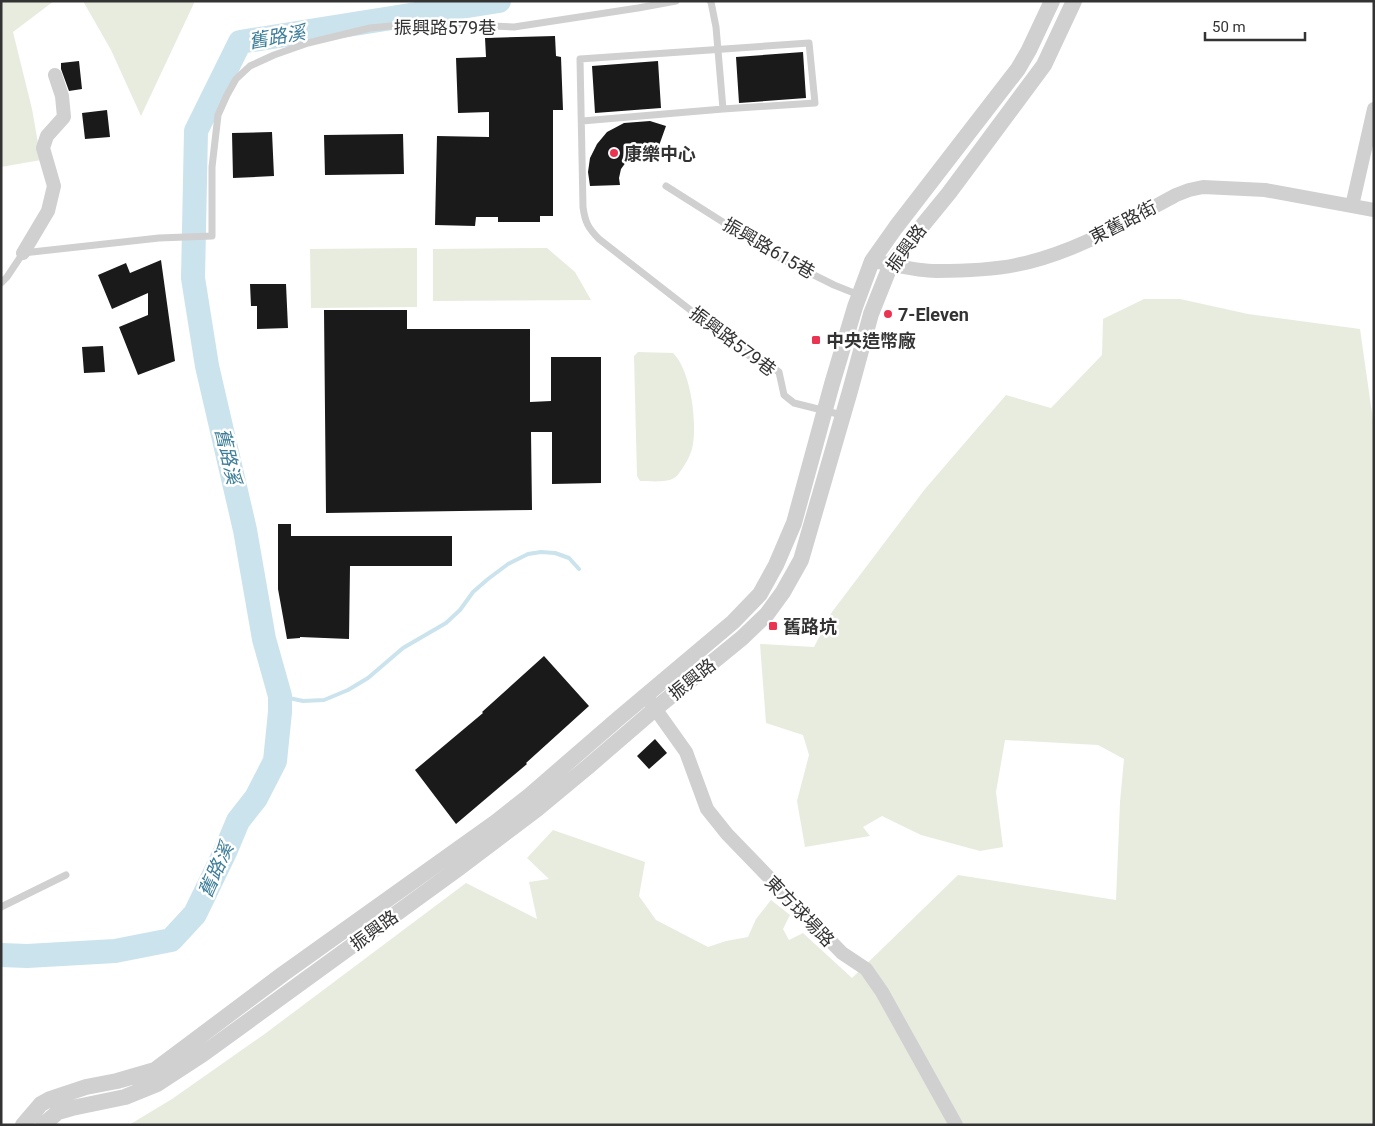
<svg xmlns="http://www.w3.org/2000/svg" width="1375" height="1126" viewBox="0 0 1375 1126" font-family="Roboto,'Noto Sans TC',sans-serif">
<rect width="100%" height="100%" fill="#fff"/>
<path fill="#e7ecde" d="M1 1H54L13 32 32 109 41 160 1 167Z
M83 1H195L141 116 111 50Z
M417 248V307L311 308 310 249Z
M547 248 575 272 591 300 433 301V249Z
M1144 299H1180L1248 314 1360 329 1374 427V1125H129L172 1099 266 1033 466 883 537 919 529 882 549 879 527 858 553 830 645 862 639 896 656 920 708 947 726 941 748 937 756 919 771 900 790 915 783 929 789 940 803 933 852 978 958 875 1116 900 1120 802 1124 759 1098 745 1005 740 996 792 1003 847 980 851 921 835 882 816 863 827 870 836 805 847 797 801 809 755 803 735 766 723 760 644 814 647 832 612 925 489 1006 395 1051 408 1102 355 1103 319Z
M638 352 673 353C691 370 698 425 692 449 690 456 686 463 682 469 679 473 678 476 674 478 666 483 650 481 640 481L637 476 634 356Z"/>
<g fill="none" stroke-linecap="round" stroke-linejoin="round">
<path stroke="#cbe3ed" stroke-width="4" d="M280 696 303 701 324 700 348 690 368 678 403 648 446 623 460 610 473 592 488 579 508 564 528 554 541 552 555 553 569 558 579 569"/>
<path stroke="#cbe3ed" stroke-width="24" d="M1 955 27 956 115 951 171 940 195 914 225 852 238 821 256 798 275 761 280 712V696L264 639 245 530 207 366 193 278 196 131 240 42 499 1"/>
</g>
<path fill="#1a1a1a" d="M555 36 556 56 561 57 563 110H553V216H540V222H498V217H476L475 226 435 225 437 136 489 137V112L458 113 456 58 486 57 485 38Z
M803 52 806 98 739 103 736 57Z
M79 61 82 89 69 91 61 69V63Z
M658 61 661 108 595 113 592 66Z
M107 110 110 137 85 139 82 113Z
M650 121 666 126 656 154 641 151 629 158 621 169 619 178 620 185 590 186 588 172 590 158 597 144 607 132 624 123Z
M272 132 274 176 233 178 232 133Z
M403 134 404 174 325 175 324 135Z
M161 260 175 361 138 375 119 327 148 315V293L112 309 98 275 126 263 130 273Z
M250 284H286L288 328 257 329V306H251Z
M324 310H407V329H530V402L551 401V357H601V483L552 484V432H531L532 510 326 513Z
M103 346 105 372 84 373 82 347Z
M278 524H291V536H452V566H350L349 639 300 637V638L287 639 278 589Z
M544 656 589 706 526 763 527 764 456 824 415 770 483 713 482 712Z
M655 739 667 753 649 769 637 756Z"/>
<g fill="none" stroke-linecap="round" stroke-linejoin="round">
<path stroke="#d0d0d0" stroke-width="7" d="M710 1 711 2 716 27 723 109
M582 121 723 109 815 103 809 43 580 59 583 207C585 222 588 228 599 239L752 358 764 362 779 372 784 395 794 403 842 415
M666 186 778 257 834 285 859 295
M1 283 7 277 23 253 159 238 212 236V167L218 115 227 95 236 79 250 66 274 55 308 43 370 28 422 23 514 27 638 8 676 1
M1 907 66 875"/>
<path stroke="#d0d0d0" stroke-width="14" d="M1352 206 1374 109
M23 253 48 211 54 186 43 148 47 136 64 117 62 96 55 75
M872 261C893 264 914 271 936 271 961 271 991 270 1016 265 1073 254 1126 222 1176 195L1189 190 1203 187 1265 190 1374 210
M649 700 686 752 707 809 727 834 842 953 866 969 882 992 956 1125"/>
<path stroke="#d0d0d0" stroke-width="16" d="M23 1125 41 1104 50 1099 86 1087 117 1081 155 1070 283 974 496 822 529 796 619 718 733 622 760 594 776 565 794 523 832 384 855 307 872 261 896 227 1018 69 1029 50 1052 1
M43 1125 58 1112 72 1108 125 1097 157 1084 203 1054 459 868 537 809 590 765 655 709 742 638 767 614 783 592 801 560 850 391 871 314 891 264 949 193 1044 65 1074 1"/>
</g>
<g fill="#ea3451" stroke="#fff" stroke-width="2">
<circle cx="614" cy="153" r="5"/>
<circle cx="888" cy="314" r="5"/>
<rect x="811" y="335" width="10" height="10" rx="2.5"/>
<rect x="768" y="621" width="10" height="10" rx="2.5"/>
</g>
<g text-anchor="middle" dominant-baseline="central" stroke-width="5" stroke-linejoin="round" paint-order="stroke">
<g font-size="18" fill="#333" stroke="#fff">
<text x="445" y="27">振興路579巷</text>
<text transform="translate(1123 222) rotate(-27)">東舊路街</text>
<text transform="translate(769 248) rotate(30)">振興路615巷</text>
<text transform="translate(906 248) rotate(-54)">振興路</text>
<text transform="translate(733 341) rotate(37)">振興路579巷</text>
<text transform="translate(692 679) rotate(-39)">振興路</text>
<text transform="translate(800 911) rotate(46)">東方球場路</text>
<text transform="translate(374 930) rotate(-36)">振興路</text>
</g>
<g font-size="18" font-weight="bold" fill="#333" stroke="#fff" text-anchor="start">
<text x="624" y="153">康樂中心</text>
<text x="898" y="314">7-Eleven</text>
<text x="826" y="340">中央造幣廠</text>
<text x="783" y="626">舊路坑</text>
</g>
<g font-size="19" font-style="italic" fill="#3c7d99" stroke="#fff">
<text transform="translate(277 37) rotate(-10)">舊路溪</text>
<text transform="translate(228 456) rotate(77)">舊路溪</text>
<text transform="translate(216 870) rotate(-66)">舊路溪</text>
</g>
</g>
<rect width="1375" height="1126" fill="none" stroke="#333333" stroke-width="5"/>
<path d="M1205 32v8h100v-8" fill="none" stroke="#333333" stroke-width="2.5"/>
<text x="1212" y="32" font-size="15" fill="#333333" stroke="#ffffff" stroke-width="4" paint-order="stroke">50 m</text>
</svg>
